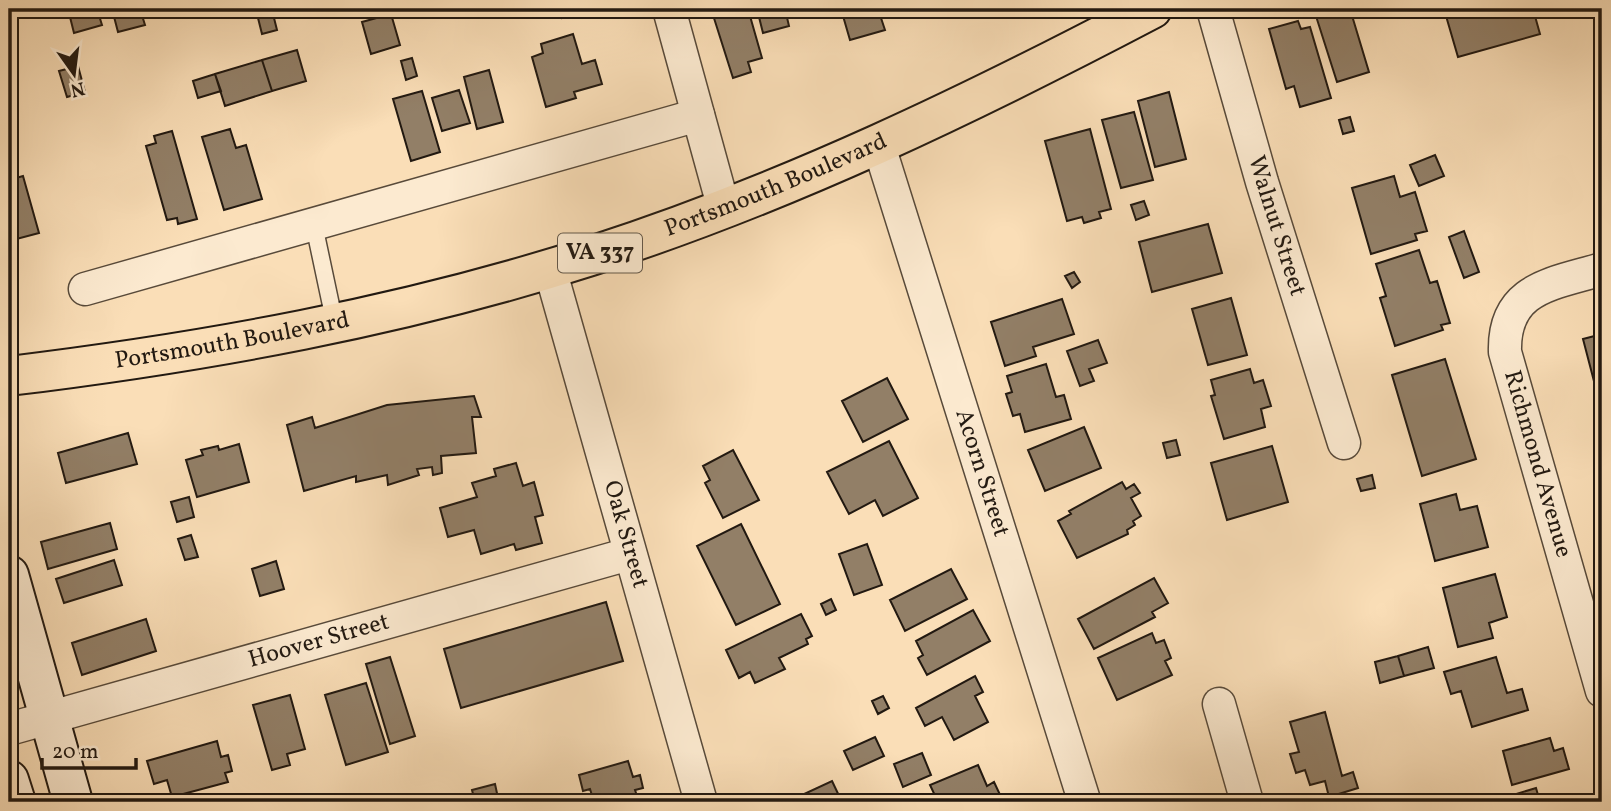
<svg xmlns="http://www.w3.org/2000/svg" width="1611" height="811" viewBox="0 0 1611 811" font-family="Vollkorn,serif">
<rect width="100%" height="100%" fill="#fadeb7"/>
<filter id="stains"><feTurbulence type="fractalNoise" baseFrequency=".00286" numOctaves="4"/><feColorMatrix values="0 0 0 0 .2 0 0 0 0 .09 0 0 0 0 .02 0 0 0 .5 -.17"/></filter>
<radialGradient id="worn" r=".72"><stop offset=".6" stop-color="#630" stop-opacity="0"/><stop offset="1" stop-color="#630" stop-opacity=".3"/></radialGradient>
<path fill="#927f67" stroke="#221911" stroke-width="2" d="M68 9H97L102 25 74 33Z
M112 9H140L145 25 118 32Z
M560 9H579L580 13 562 18Z
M732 9H748L762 58 748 62 751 72 733 78 713 15Z
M757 9H785L789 26 763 33Z
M841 9H878L885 30 850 40Z
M1327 9H1350L1369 72 1337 82 1315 13Z
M1444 9H1533L1540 34 1458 57Z
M272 10 277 30 262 34 257 14Z
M391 14 400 45 371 54 362 22Z
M1298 21 1301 29 1310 27 1331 98 1300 107 1294 86 1286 89 1269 29Z
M573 34 582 64 595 60 602 84 574 92 576 98 546 107 532 57 543 53 541 44Z
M297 50 306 81 272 91 262 60Z
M412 58 417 76 406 80 401 61Z
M262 60 272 91 225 106 215 74Z
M78 66 85 92 67 97 59 71Z
M489 70 503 122 477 129 464 77Z
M215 74 221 91 198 98 193 81Z
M459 90 470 123 442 131 432 98Z
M422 91 440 152 411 161 393 99Z
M1169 92 1186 159 1155 167 1138 101Z
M1134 112 1153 180 1121 188 1102 120Z
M1350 117 1354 131 1343 134 1339 120Z
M230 129 236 148 246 145 262 199 224 210 202 137Z
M1090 129 1111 209 1099 212 1101 218 1084 223 1082 217 1067 221 1045 141Z
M172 131 197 219 178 224 177 218 167 220 146 146 156 143 154 136Z
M1435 155 1444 176 1419 186 1410 165Z
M23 176 39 233 9 241V180Z
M1394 176 1400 197 1415 192 1427 231 1415 234 1417 240 1371 254 1352 188Z
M1144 201 1149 215 1136 220 1131 205Z
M1208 224 1222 273 1152 292 1139 242Z
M1464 231 1479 272 1464 278 1449 237Z
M1419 250 1430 283 1437 281 1450 323 1441 325 1443 330 1395 346 1380 298 1386 296 1376 264Z
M1074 272 1080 282 1072 288 1065 276Z
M1231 298 1247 355 1208 365 1192 309Z
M1062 299 1074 334 1033 347 1036 356 1005 366 991 322Z
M1602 334V387L1596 389 1583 339Z
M1098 340 1107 363 1089 369 1094 381 1080 386 1067 351Z
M1445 359 1476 459 1422 476 1392 375Z
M1046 364 1056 397 1064 395 1071 419 1025 432 1020 414 1013 416 1006 394 1012 392 1007 376Z
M1250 369 1254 383 1263 380 1271 406 1261 409 1265 427 1224 439 1211 396 1215 395 1211 380Z
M887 378 908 419 863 442 842 401Z
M474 396 481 417H472L476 453 441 456 442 473 433 475 432 467 417 469 419 475 388 485 387 475 356 482V476L304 491 287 425 312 417 315 428 387 405Z
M1084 427 1101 468 1045 491 1028 450Z
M128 433 137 464 66 483 58 453Z
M1176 440 1180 455 1167 458 1163 443Z
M889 441 918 498 883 516 875 500 849 514 827 472Z
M239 444 249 482 197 497 186 460 203 455 201 450 218 446 219 450Z
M1272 446 1288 502 1227 520 1211 463Z
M733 450 759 500 723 518 705 483 710 480 703 466Z
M516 463 523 486 534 482 543 515 535 517 542 543 516 550 514 544 481 554 474 530 448 537 440 508 477 497 472 483 496 476 494 469Z
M1372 475 1375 488 1361 491 1357 479Z
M1122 482 1126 489 1134 484 1140 493 1131 498 1141 516 1133 521 1135 525 1127 530 1128 534 1077 558 1058 521 1071 514 1069 511Z
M1456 494 1460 510 1477 506 1488 547 1435 561 1420 504Z
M189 497 194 517 177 522 171 502Z
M110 523 117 549 48 569 41 542Z
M741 524 780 604 736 625 697 546Z
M191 535 198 557 185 560 178 539Z
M867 544 882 585 854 595 839 554Z
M114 560 122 585 64 603 56 579Z
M276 561 284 589 260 596 252 569Z
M951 569 967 599 905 631 890 600Z
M1495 574 1507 617 1489 623 1493 638 1458 647 1443 588Z
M1154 578 1168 603 1152 612 1155 617 1094 649 1078 619Z
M831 599 836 610 826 615 821 604Z
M606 602 623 661 461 708 444 649Z
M973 610 990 641 927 675 918 658 923 655 916 641Z
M801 614 812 636 806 639 808 644 779 658 785 669 755 683 750 672 739 678 726 650Z
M146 619 156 651 82 675 72 643Z
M1152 633 1156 643 1164 640 1171 658 1165 661 1172 675 1117 700 1098 658Z
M1428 647 1434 668 1404 676 1398 656Z
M1398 656 1404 676 1380 683 1375 662Z
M390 657 415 736 390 744 366 664Z
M1496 657 1507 693 1522 689 1528 710 1472 727 1461 691 1451 694 1444 672Z
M975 676 983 692 975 696 988 722 954 740 942 717 925 726 916 708Z
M366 683 388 752 346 765 325 695Z
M290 695 305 749 287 754 290 765 272 770 253 705Z
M883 696 889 708 878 714 872 701Z
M1325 712 1342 776 1353 772 1358 788 1329 797 1325 781 1310 785 1305 770 1296 773 1290 754 1299 752 1290 722Z
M875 737 884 756 853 770 844 751Z
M1550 738 1554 751 1563 748 1569 769 1512 785 1503 751Z
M217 741 221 757 228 755 232 771 225 773 228 782 172 797 167 780 154 784 147 761Z
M922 753 931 775 903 787 894 764Z
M628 761 633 777 640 775 643 788 635 790 639 802H594L590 789 583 791 579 775Z
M978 765 987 786 994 782 1002 799 995 802H938L930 785Z
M832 781 842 802H787Z
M495 784 498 798 475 802 472 790Z
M1536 788 1540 802H1501L1500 799Z"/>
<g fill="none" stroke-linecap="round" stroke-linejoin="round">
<defs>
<path id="lane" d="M314 225 335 324"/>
<g id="street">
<path d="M669 9 724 209"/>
<path id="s1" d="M1213 9 1262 182 1344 443"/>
<path id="s2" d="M879 146 1084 800"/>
<path id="s3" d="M550 269 701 802"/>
<path id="s4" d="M1602 269C1553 284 1503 287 1505 352L1602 691"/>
<path d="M85 289 698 115"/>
<path d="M1219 704 1247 802"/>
<path id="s5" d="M9 729 629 554"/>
</g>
<path id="secondary" d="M9 575 73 802
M9 780 16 802"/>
<g id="primary">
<path id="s6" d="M9 376C206 352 401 317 591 256 787 193 971 104 1152 9"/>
</g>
</defs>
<use href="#lane" stroke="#584a3a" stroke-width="19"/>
<use href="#street" stroke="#584a3a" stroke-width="35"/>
<use href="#secondary" stroke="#221911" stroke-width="42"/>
<use href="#primary" stroke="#221911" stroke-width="42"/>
<use href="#lane" stroke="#fcead0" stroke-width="16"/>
<use href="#street" stroke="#fcead0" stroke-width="32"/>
<use href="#secondary" stroke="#fcead0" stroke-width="38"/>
<use href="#primary" stroke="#fadeb7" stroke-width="38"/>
</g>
<g text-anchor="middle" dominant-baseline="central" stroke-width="7" stroke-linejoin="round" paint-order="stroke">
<rect fill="#fcead0" stroke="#63584a" stroke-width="2" x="558" y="233.5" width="84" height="39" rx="5"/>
<g font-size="23" font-weight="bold" fill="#221911">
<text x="600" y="253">VA 337</text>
</g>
<g font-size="24" fill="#221911" stroke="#fcead0">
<text stroke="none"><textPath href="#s6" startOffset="793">Portsmouth Boulevard</textPath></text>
<text stroke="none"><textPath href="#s1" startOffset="226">Walnut Street</textPath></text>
<text stroke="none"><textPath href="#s6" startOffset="226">Portsmouth Boulevard</textPath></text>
<text stroke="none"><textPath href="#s4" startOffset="259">Richmond Avenue</textPath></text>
<text stroke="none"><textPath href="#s2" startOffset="343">Acorn Street</textPath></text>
<text stroke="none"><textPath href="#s3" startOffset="276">Oak Street</textPath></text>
<text stroke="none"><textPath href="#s5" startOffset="322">Hoover Street</textPath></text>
</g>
</g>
<rect width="1611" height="811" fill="none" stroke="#fadeb7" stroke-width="35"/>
<rect x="10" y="10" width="1590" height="790" fill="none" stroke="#221911" stroke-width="3.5"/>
<rect x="18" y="18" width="1576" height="776" fill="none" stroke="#221911" stroke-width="2"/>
<g transform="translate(74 74) rotate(166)" stroke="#fcead0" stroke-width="5" paint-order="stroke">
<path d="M0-5L12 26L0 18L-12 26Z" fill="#221911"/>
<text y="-10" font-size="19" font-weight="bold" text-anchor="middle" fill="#221911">N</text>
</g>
<path d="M42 758v10h94v-10" fill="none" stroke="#221911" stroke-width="3.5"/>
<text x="52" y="758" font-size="21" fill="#221911" stroke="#fcead0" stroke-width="5" paint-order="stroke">20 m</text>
<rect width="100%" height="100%" filter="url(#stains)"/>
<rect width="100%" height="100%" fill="url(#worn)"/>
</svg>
